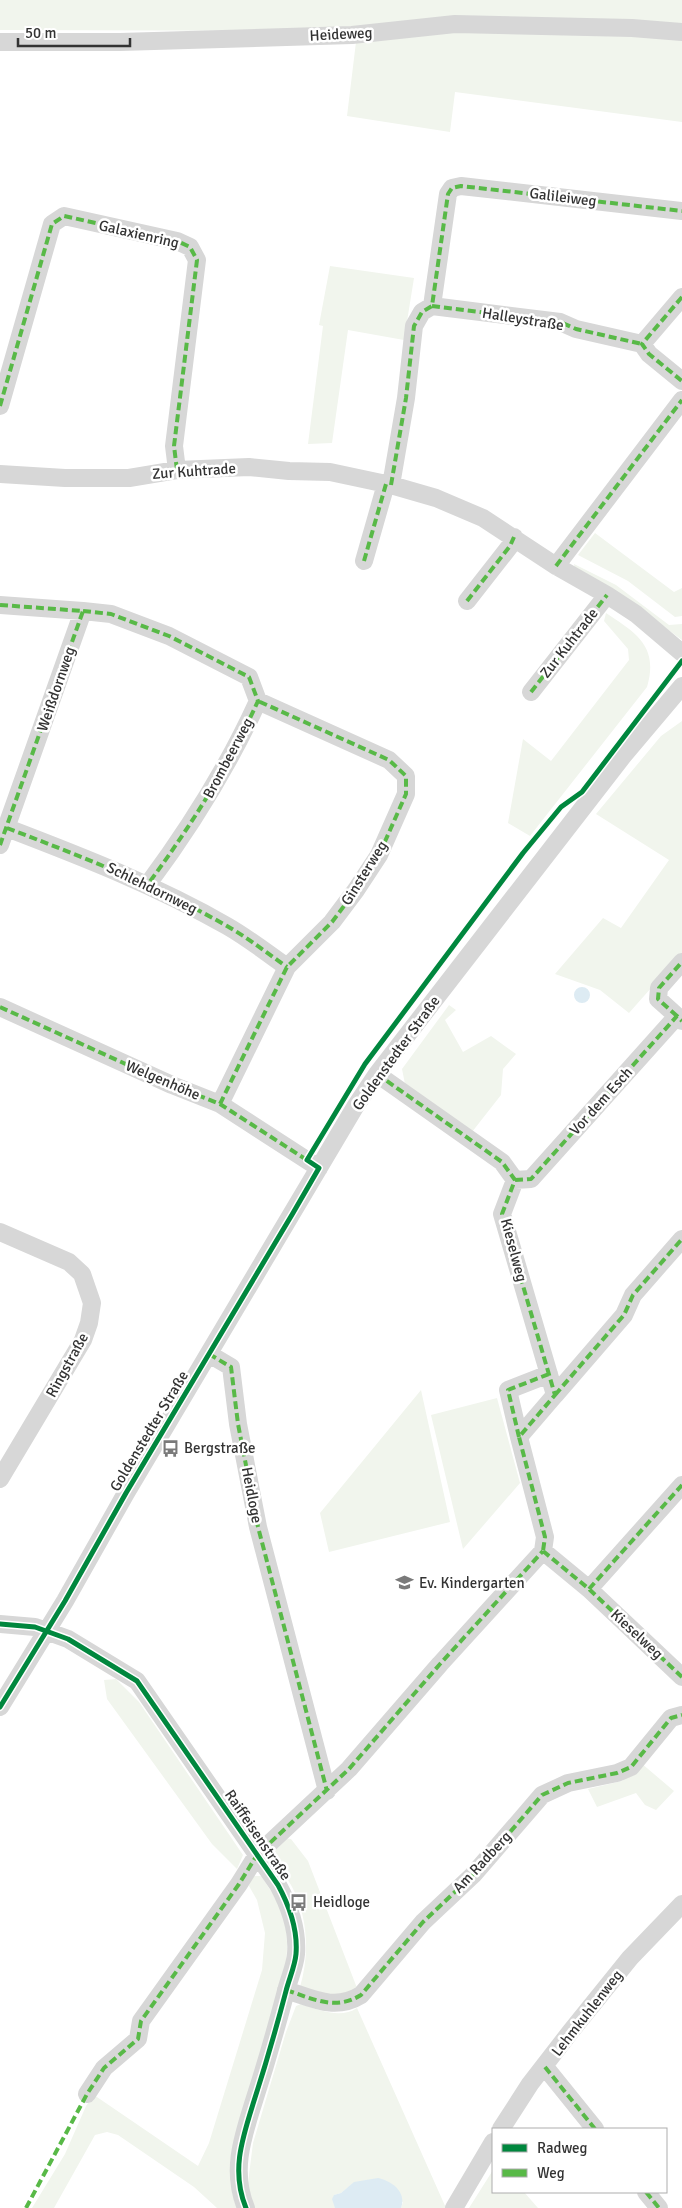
<svg xmlns="http://www.w3.org/2000/svg" width="682" height="2208" viewBox="0 0 682 2208" font-family="Signika,sans-serif">
<rect width="100%" height="100%" fill="#fff"/>
<path fill="#f1f5ed" d="M0 0H682V29L357 31 0 30Z
M454 30 682 36V122L455 92 450 132 347 116 356 42Z
M330 266 414 278 404 340 348 330 332 443 308 444 323 326 319 325Z
M595 533 674 592 682 588V616L675 617 628 581 578 555Z
M574 564 616 585 669 625 682 624V640L613 589 575 570Z
M606 613C636 633 659 646 647 687L530 836 508 823 523 739 551 761 629 660 628 649 604 621Z
M682 721V953L629 1013 600 990 555 974 603 918 621 928 669 860 596 814 661 736Z
M449 1005 456 1010 445 1020 463 1052 491 1036 516 1054 503 1069 501 1095 472 1132 405 1084 402 1069Z
M421 1390 450 1522 329 1552 320 1513Z
M497 1398 520 1483 463 1549 431 1415Z
M116 1679 139 1702 243 1855 237 1869 212 1844 107 1699 104 1680Z
M641 1763 674 1791 656 1810 645 1805 636 1793 597 1807 588 1789 622 1781Z
M282 1838 291 1839 308 1861 357 1988 341 1999 300 1987C310 1953 308 1916 291 1885 285 1875 276 1866 271 1856Z
M251 1876H261C283 1908 290 1923 286 1963 274 2002 264 2042 252 2081 240 2123 219 2164 237 2208H217L194 2187 118 2135 107 2132 95 2135 54 2208H32L65 2154 86 2106 94 2095 198 2166 209 2143 262 1970 265 1933 257 1900 249 1886Z
M301 2004C318 2010 341 2019 357 2008L446 2208H401L403 2202 355 2182 341 2193 334 2195 335 2208H253L248 2183 253 2143 286 2032 296 2006Z
M493 2170V2192H524L538 2208H469Z"/>
<path fill="#ddebf3" d="M574 995a8 8 0 1 1 16 0a8 8 0 1 1-16 0Z
M378 2178C392 2181 407 2192 401 2208H335L332 2199 334 2195 341 2193 354 2182Z"/>
<g fill="none" stroke-linecap="round" stroke-linejoin="round">
<path stroke="#d7d7d7" stroke-width="18" d="M0 42H120L352 35 455 24 632 28 682 32
M682 297 642 344 649 354 682 381
M432 306 560 322 576 329 642 344
M0 406 52 224 64 216 177 241 190 247 197 260 174 446 177 470
M0 474 65 478H129L177 470 249 467 289 471 330 472 391 485 436 498 483 518 556 566 607 595 636 614 682 653
M391 485 406 398 414 326 422 312 432 306 448 194 452 188 461 186 682 211
M364 561 386 484
M556 566 682 400
M467 601 510 546 514 537
M0 605 83 611 0 845
M83 611 111 614 169 636 249 677 258 701C228 767 191 826 148 884
M531 692 607 595
M7 828C83 857 157 886 227 926 248 938 267 953 287 967
M0 1007 172 1085 220 1104 319 1168
M677 1016 658 999 659 988 682 962
M377 1074 502 1162 515 1180 502 1214 555 1395 519 1437 545 1537 543 1551
M220 1104 287 967 332 922 356 890 379 855 406 794V776L389 760 258 701
M515 1180 531 1179 677 1016 682 1021
M0 1232 69 1262 82 1274 92 1303 89 1323 83 1340 0 1479
M209 1354 231 1367 238 1424 258 1527 327 1791
M555 1395 624 1315 633 1295 682 1239
M519 1437 508 1390 549 1374
M543 1551 589 1589 682 1677
M589 1589 682 1485
M0 1624 35 1627 68 1639 137 1681 278 1885C290 1907 298 1929 296 1954 295 1966 289 1979 286 1991 276 2029 265 2067 253 2104 242 2139 231 2172 246 2208
M0 1707 65 1601 126 1493 355 1107 377 1074 623 756 682 686
M286 1990C314 1999 335 2011 361 1995L423 1922 473 1875 542 1795 568 1783 617 1773 631 1767 671 1718 682 1715
M545 2067 595 2129
M87 2094 104 2068 138 2039 141 2021 239 1884 257 1855 349 1769 440 1664 543 1551
M501 2129 530 2084 571 2031 630 1958 682 1904
M646 2192 659 2208
M454 2208 493 2142"/>
<path stroke="#58b947" stroke-width="4" stroke-dasharray="8 4" stroke-linecap="butt" d="M682 297 642 344 649 354 682 381
M432 306 560 322 576 329 642 344
M0 406 52 224 64 216 177 241 190 247 197 260 174 446 177 470
M391 485 406 398 414 326 422 312 432 306 448 194 452 188 461 186 682 211
M364 561 386 484
M556 566 682 400
M467 601 510 546 514 537
M0 605 83 611 0 845
M83 611 111 614 169 636 249 677 258 701C228 767 191 826 148 884
M531 692 607 595
M7 828C83 857 157 886 227 926 248 938 267 953 287 967
M0 1007 172 1085 220 1104 310 1162
M677 1016 658 999 659 988 682 962
M377 1074 502 1162 515 1180 502 1214 555 1395 519 1437 545 1537 543 1551
M220 1104 287 967 332 922 356 890 379 855 406 794V776L389 760 258 701
M515 1180 531 1179 677 1016 682 1021
M209 1354 231 1367 238 1424 258 1527 327 1791
M555 1395 624 1315 633 1295 682 1239
M519 1437 508 1390 549 1374
M543 1551 589 1589 682 1677
M589 1589 682 1485
M286 1990C314 1999 335 2011 361 1995L423 1922 473 1875 542 1795 568 1783 617 1773 631 1767 671 1718 682 1715
M545 2067 595 2129
M646 2192 659 2208
M26 2208 87 2094 104 2068 138 2039 141 2021 239 1884 257 1855 349 1769 440 1664 543 1551"/>
<defs>
<path id="cycleway" d="M0 1624 35 1627 68 1639 137 1681 278 1885C290 1907 298 1929 296 1954 295 1966 289 1979 286 1991 276 2029 265 2067 253 2104 242 2139 231 2172 246 2208
M0 1707 65 1601 126 1493 293 1213 319 1168 307 1160 365 1064 523 853 561 807 582 792 682 661"/>
</defs>
<use href="#cycleway" stroke="#fff" stroke-width="8"/>
<use href="#cycleway" stroke="#00873e" stroke-width="5"/>
</g>
<defs>
<symbol id="bus-bare" viewBox="-9 -9 18 18"><path d="M-5-6H5V4H4V6H2V4H-2V6H-4V4H-5ZM-3.5-4V0h7V-4ZM-3.5 1.2v1.5H-2V1.2ZM2 1.2v1.5H3.5V1.2Z" fill="#7a7a7a" stroke="#fff" stroke-width="2.5" paint-order="stroke"/></symbol>
<symbol id="school-bare" viewBox="-9 -9 18 18"><path d="M0-5L7-2L0 1L-7-2ZM-4 1L0 2.5L4 1V4Q0 6-4 4Z" fill="#7a7a7a" stroke="#fff" stroke-width="2.5" paint-order="stroke"/></symbol>
</defs>
<g fill-rule="evenodd">
<use href="#bus-bare" x="158" y="1436" width="25" height="25"/>
<use href="#school-bare" x="392" y="1570" width="25" height="25"/>
<use href="#bus-bare" x="286" y="1890" width="25" height="25"/>
</g>
<g text-anchor="middle" dominant-baseline="central" stroke-width="5" stroke-linejoin="round" paint-order="stroke">
<g font-size="15" fill="#333" stroke="#fff">
<text transform="translate(341 34) rotate(-3)">Heideweg</text>
<text transform="translate(563 197) rotate(7)">Galileiweg</text>
<text transform="translate(139 234) rotate(13)">Galaxienring</text>
<text transform="translate(523 319) rotate(9)">Halleystraße</text>
<text transform="translate(194 471) rotate(-4)">Zur Kuhtrade</text>
<text transform="translate(569 643) rotate(-52)">Zur Kuhtrade</text>
<text transform="translate(56 689) rotate(-71)">Weißdornweg</text>
<text transform="translate(228 758) rotate(-62)">Brombeerweg</text>
<text transform="translate(364 873) rotate(-58)">Ginsterweg</text>
<text transform="translate(152 888) rotate(26)">Schlehdornweg</text>
<text transform="translate(396 1053) rotate(-54)">Goldenstedter Straße</text>
<text transform="translate(163 1080) rotate(23)">Welgenhöhe</text>
<text transform="translate(601 1101) rotate(-48)">Vor dem Esch</text>
<text transform="translate(514 1250) rotate(75)">Kieselweg</text>
<text transform="translate(67 1365) rotate(-61)">Ringstraße</text>
<text transform="translate(149 1431) rotate(-59)">Goldenstedter Straße</text>
<text transform="translate(252 1495) rotate(79)">Heidloge</text>
<text transform="translate(637 1634) rotate(43)">Kieselweg</text>
<text transform="translate(258 1835) rotate(56)">Raiffeisenstraße</text>
<text transform="translate(482 1862) rotate(-47)">Am Radberg</text>
<text transform="translate(587 2013) rotate(-52)">Lehmkuhlenweg</text>
</g>
<g font-size="15" fill="#333" stroke="#fff" text-anchor="start">
<text x="184" y="1448">Bergstraße</text>
<text x="419" y="1583">Ev. Kindergarten</text>
<text x="313" y="1902">Heidloge</text>
</g>
</g>
<rect x="492" y="2128" width="175" height="65" fill="#ffffff" stroke="#adadad"/>
<rect x="502" y="2144" width="25" height="8" fill="#00873e" stroke="#adadad"/>
<text x="537" y="2153" font-size="15" fill="#333333">Radweg</text>
<rect x="502" y="2169" width="25" height="8" fill="#58b947" stroke="#adadad"/>
<text x="537" y="2178" font-size="15" fill="#333333">Weg</text>
<path d="M18 38v8h112v-8" fill="none" stroke="#333333" stroke-width="2.5"/>
<text x="25" y="38" font-size="15" fill="#333333" stroke="#ffffff" stroke-width="4" paint-order="stroke">50 m</text>
</svg>
